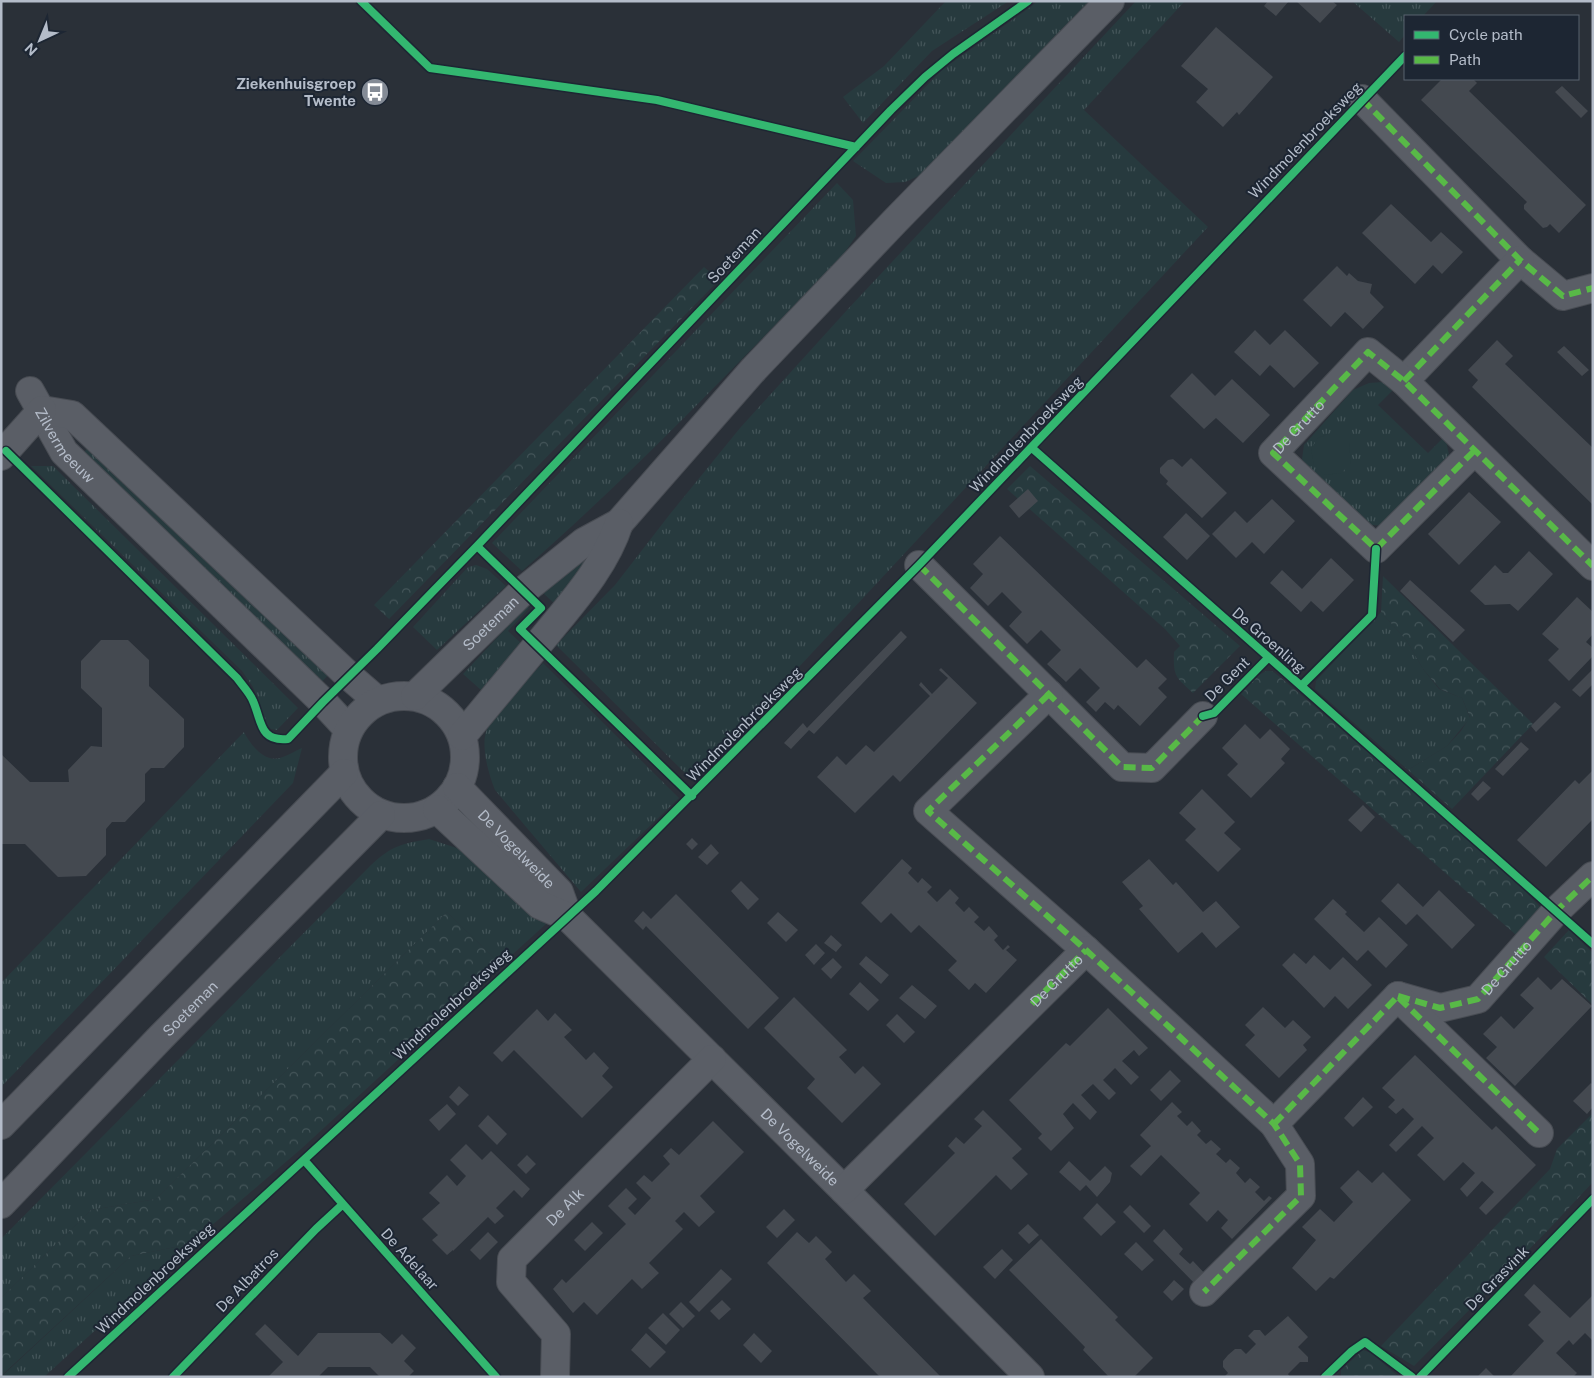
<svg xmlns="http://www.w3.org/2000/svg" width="1594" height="1378" viewBox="0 0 1594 1378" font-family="'Public Sans',sans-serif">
<defs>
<pattern id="grass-tufts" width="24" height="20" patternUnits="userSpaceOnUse" patternTransform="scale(1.25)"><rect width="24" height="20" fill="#273a3e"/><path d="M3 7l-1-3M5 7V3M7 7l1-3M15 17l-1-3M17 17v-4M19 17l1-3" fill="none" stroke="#445559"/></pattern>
<pattern id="forest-crowns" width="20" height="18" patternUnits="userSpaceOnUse" patternTransform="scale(1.25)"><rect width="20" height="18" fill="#273a3e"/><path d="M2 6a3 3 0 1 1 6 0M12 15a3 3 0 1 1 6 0" fill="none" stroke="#445559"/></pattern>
</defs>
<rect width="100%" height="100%" fill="#2a3038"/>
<path fill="url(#grass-tufts)" d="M946 1H1009L932 51 863 123 843 97 884 66Z
M1037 1H1089L921 175 905 182 886 183 853 161 943 69 1032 6Z
M1136 1H1185L1084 110 1208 227 693 781 556 645 615 585 670 514 740 428 848 309Z
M1352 1H1437L1423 16H1405V35L1399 42Z
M837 183 853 200 856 236 843 255C738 363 635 472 522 571L492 543Z
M1383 382 1396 387 1378 405 1428 453 1445 436 1449 455 1440 471 1383 526 1363 524 1308 472 1302 459 1304 445 1353 390 1369 383Z
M87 448 330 673 319 685 83 455Z
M31 466H53L298 708 277 730 271 729 264 722 260 704 253 687 242 671Z
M589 551 594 557 558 607 542 592Z
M476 565 487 569 506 586 437 650 413 627 468 567Z
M527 606 529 608 508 631 523 645 481 690 463 674Z
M1381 612 1407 641 1423 669 1439 689 1462 698 1470 718 1447 746 1408 770 1315 689 1316 681Z
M543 663 679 798 581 892 495 790C489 775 481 748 486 732 493 711 527 680 543 663Z
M244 732C250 744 264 763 280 758 287 756 295 751 302 748L293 783 1 1087V983Z
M429 839 463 850 546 924 501 965 447 912 156 1199 91 1210 1 1298V1239L371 865C393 845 401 844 429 839Z
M190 1244 44 1377H1L131 1256Z"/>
<path fill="url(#forest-crowns)" d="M704 267 719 280 389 619 374 605Z
M1030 466 1240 646 1193 693C1176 677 1173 677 1174 652L1180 646 1165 629 1007 489Z
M1383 576 1533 724 1452 809 1408 770 1447 746 1461 731 1470 717 1462 698 1440 689 1423 669 1407 641 1381 612Z
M1266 671H1272L1280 677 1404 783 1518 884 1541 908 1523 941 1241 694 1259 675Z
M447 912 501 965 301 1149 190 1244 131 1256 1 1376V1298L91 1210 156 1199Z
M1569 930 1593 953V1005L1544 957Z
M1593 1113V1182L1550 1228 1414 1366 1381 1346 1550 1169 1557 1149Z
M1363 1350 1371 1353 1399 1377H1341V1370Z"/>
<path fill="#273a3e" d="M1331 433 1349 442 1351 464 1341 473 1324 475 1314 465 1311 449 1318 438Z"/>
<path fill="#444950" d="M1268 1H1289L1276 16 1264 6Z
M1296 1H1332L1337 5 1320 23Z
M1216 27 1273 77 1239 115 1237 112 1223 127 1196 102 1208 89 1181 66Z
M1442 79H1473L1477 83 1469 91 1586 205 1559 233 1550 224 1547 227 1543 228 1524 209V205L1527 202 1421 100Z
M1562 86 1588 111 1581 118 1555 92Z
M1391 204 1431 242 1441 232 1463 252 1442 274 1433 265 1415 284 1362 233Z
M1337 266 1347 276 1349 273 1358 281 1372 284 1370 293 1384 307 1363 329 1345 312 1331 327 1303 300Z
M1255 330 1270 345 1285 330 1319 363 1294 388 1270 365 1260 376 1234 352Z
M1497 340 1513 356 1505 364 1593 448V505L1472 387 1478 380 1468 370Z
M1564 346 1589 370 1582 376 1557 352Z
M1192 373 1215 396 1232 379 1270 415 1243 443 1216 418 1204 429 1170 396Z
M1191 458 1227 493 1202 518 1166 484 1168 481 1160 473V468L1168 460 1173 459 1182 467Z
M1028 489 1038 501 1019 518 1009 506Z
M1469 492 1501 522 1459 565 1428 534Z
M1272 499 1295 521 1264 554 1252 542 1236 558 1212 534 1235 511 1247 523Z
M1186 513 1210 536 1187 560 1163 537Z
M1000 536 1137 668 1146 659 1167 679 1158 688 1167 697 1140 726 1118 705 1114 710 1105 702 1096 712 1086 702 1100 688 1080 668 1066 682 1047 664 1061 650 1041 630 1027 644 1009 626 1022 612 1002 592 988 606 970 588 983 574 973 564Z
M1529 551 1553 574 1518 611 1510 604 1485 605 1470 591 1495 565 1503 573H1508Z
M1331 558 1354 580 1323 612 1311 601 1301 612 1270 583 1282 570 1302 589Z
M1410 580 1465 630 1453 642 1400 591Z
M1577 597 1593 612V634L1586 642 1593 648V656L1569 681 1548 660 1559 649 1542 634Z
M901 631 907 637 814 734 809 730 791 749 784 743 803 723 807 728Z
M101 640H128L149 660V686L184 719V747L164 768H151L145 774V801L125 822H112L106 829V855L86 876 58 877 25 844H1V754L30 782H69L68 770 91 746 102 747V708L81 688V661Z
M941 668 977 703 900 782 893 775 855 813 817 777 837 756 846 765 866 745 874 752 930 696 919 685 921 682 932 694 948 678 939 670Z
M1593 669V684L1580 697 1572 690Z
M1555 702 1561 707 1536 732 1531 726Z
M1245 724 1260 739 1270 729 1290 749 1281 759 1285 763 1251 798 1227 775 1238 764 1222 748Z
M1521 742 1529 749 1503 776 1495 769Z
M1593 770V819L1546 867 1517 840 1575 780 1579 784Z
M1483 781 1491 788 1478 801 1471 794Z
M1202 789 1235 822 1224 833 1241 849 1218 872 1185 840 1196 829 1179 813Z
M1363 805 1375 817 1361 832 1348 820Z
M692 838 698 844 692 850 686 844Z
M711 844 719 853 707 865 698 857Z
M902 859 912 868 908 873 918 883 922 878 932 887 927 892 937 902 950 889 959 898 955 903 964 912 969 907 979 917 974 922 984 931 989 926 998 936 994 940 1003 950 1008 945 1010 947 1006 950 1017 960 986 993 975 983 969 990 948 970 957 961 919 925 911 933 891 913 881 923 861 903Z
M1149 859 1173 885 1176 882 1203 912 1216 901 1240 927 1216 948 1202 932 1178 953 1139 909 1143 906 1122 882Z
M741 881 759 899 748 910 731 891Z
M1398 883 1423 907 1439 890 1475 925 1452 949 1417 914 1406 925 1381 901Z
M676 894 779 998 748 1029 646 926 643 930 634 921 643 911 651 919Z
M1333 899 1347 912 1345 914 1364 932 1379 917 1408 945 1386 968 1368 950 1357 961 1314 919Z
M778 912 798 930 786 942 767 923Z
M831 935 842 945 836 952 824 943Z
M816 944 825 953 814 965 805 955Z
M1294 953 1306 964 1314 955 1330 970 1343 957 1372 985 1348 1009 1335 996 1324 1008 1282 965Z
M866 956 889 975 881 984 859 964Z
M833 958 842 967 831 979 821 969Z
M1538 977 1551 990 1562 979 1592 1006 1515 1086 1486 1058 1497 1047 1483 1034 1501 1016 1514 1029 1534 1008 1520 995Z
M860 982 879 1000 868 1011 849 994Z
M912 985 937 1006 925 1019 899 998Z
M794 997 847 1050 839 1057 855 1074 863 1066 881 1084 842 1123 807 1088 815 1079 764 1028Z
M1263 1007 1285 1028 1293 1020 1311 1037 1303 1045 1307 1050 1279 1078 1245 1045 1255 1035 1245 1025Z
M1108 1008 1148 1048 1139 1056 1134 1050 1122 1061 1139 1077 1131 1085 1115 1068 1103 1080 1116 1093 1109 1100 1093 1084 1081 1095 1097 1112 1090 1120 1073 1103 1063 1114 1074 1128 1051 1151 1038 1138 1042 1134 1009 1100 1066 1043 1070 1046Z
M537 1009 548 1021 555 1013 572 1030 564 1037 586 1060 594 1052 609 1068 602 1076 613 1087 582 1118 514 1050 502 1062 493 1053Z
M897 1014 915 1032 904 1043 886 1025Z
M1415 1055 1492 1130 1496 1126 1536 1165 1486 1215 1479 1208 1494 1192 1482 1181 1467 1197 1460 1189 1475 1173 1463 1162 1444 1181 1417 1155 1434 1138 1422 1126 1396 1152 1389 1145 1414 1119 1403 1108 1396 1114 1388 1107 1395 1100 1382 1088Z
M1170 1070 1181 1081 1161 1101 1150 1090Z
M1591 1083 1593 1085V1107L1587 1114 1573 1101Z
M459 1086 469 1095 458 1106 449 1097Z
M1363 1097 1373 1107 1353 1127 1344 1118Z
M1172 1102 1182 1112 1177 1116 1187 1126 1192 1121 1201 1131 1197 1135 1206 1144 1211 1140 1221 1149 1216 1154 1226 1163 1230 1159 1240 1168 1236 1173 1245 1183 1250 1178 1260 1187 1255 1192 1264 1201 1269 1196 1272 1198 1232 1239 1221 1228 1228 1220 1218 1210 1207 1222 1189 1204 1200 1193 1161 1155 1141 1176 1130 1166 1151 1146 1140 1135Z
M447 1104 456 1114 439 1131 429 1120Z
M983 1110 1022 1149 1012 1158 1028 1174 1011 1190 996 1175 935 1236 904 1204 955 1153 948 1146 956 1137 964 1144 982 1126 974 1119Z
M488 1115 507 1134 497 1145 478 1126Z
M713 1121 744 1152 700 1196 715 1212 699 1227 684 1212 675 1221 683 1229 649 1263 659 1273 642 1289 632 1279 597 1315 584 1302 573 1313 553 1289 562 1279 566 1283 626 1224 608 1206 626 1188 637 1199 628 1208 635 1215 651 1198 636 1183 644 1175 652 1182 670 1164 663 1156 671 1148 679 1155Z
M466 1144 482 1160 491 1151 530 1189 522 1198 514 1190 496 1208 504 1216 495 1224 488 1217 453 1251V1250L447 1255 432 1240 438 1235 422 1219 440 1203 429 1193 447 1175 457 1186 466 1176 450 1160Z
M527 1155 536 1164 526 1174 517 1165Z
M1069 1161 1090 1181 1105 1166 1112 1173 1110 1182 1097 1197 1086 1185 1080 1191 1059 1172Z
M1358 1170 1372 1183 1383 1172 1411 1200 1334 1279 1330 1277 1316 1291 1292 1268 1316 1240 1302 1227 1320 1209 1334 1222 1353 1202 1340 1188Z
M1097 1203 1116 1222 1101 1236 1083 1218Z
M1130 1205 1151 1226 1144 1233 1123 1212Z
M784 1209 795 1220 777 1238 766 1227Z
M592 1222 603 1233 585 1251 574 1240Z
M1028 1224 1039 1235 1029 1244 1018 1233Z
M1164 1229 1183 1249 1179 1254 1190 1264 1193 1261 1209 1278 1199 1288 1153 1241Z
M488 1232 498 1242 480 1260 470 1250Z
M797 1232 809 1243 816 1236 832 1252 825 1259 846 1282 854 1274 871 1291 863 1298 941 1377H880L767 1263Z
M1041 1239 1118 1317 1115 1320 1153 1358 1134 1377H1109L1083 1350 1085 1347 1009 1270Z
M1136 1242 1154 1260 1142 1271 1124 1254Z
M1002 1249 1013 1260 995 1279 983 1267Z
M721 1269 732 1279 699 1312 689 1302Z
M1174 1280 1184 1289 1172 1301 1163 1292Z
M1534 1284 1570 1318 1593 1295V1341L1585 1333 1573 1345 1569 1340 1556 1353 1577 1373 1573 1377H1510L1544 1341 1528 1325 1541 1312 1524 1295Z
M722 1300 731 1309 719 1320 710 1311Z
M681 1302 695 1316 683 1328 669 1314Z
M663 1313 680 1330 666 1345 648 1328Z
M1288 1316 1308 1337 1298 1347 1308 1357V1362H1300L1288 1374 1290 1377H1224L1228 1373 1223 1367V1361L1228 1355 1235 1349H1241L1246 1354 1256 1344 1248 1336 1254 1330H1260L1265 1336Z
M265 1324 298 1356 318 1333H380L392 1344 402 1334 416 1348 404 1361 414 1371 408 1377H380L370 1367H328L318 1377H268L283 1362 255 1334Z
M646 1333 666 1352 650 1368 631 1350Z
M754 1333 772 1351 761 1363 743 1345Z
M1486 1368 1495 1377H1477Z"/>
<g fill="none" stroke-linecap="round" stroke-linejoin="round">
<defs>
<g id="minor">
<path d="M1362 99 1520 260 1563 296 1593 288"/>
<path d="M1404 381 1520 260"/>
<path id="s1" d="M30 391 64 452 323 702 348 729"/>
<path d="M42 410 72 415 349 676 378 701"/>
<path d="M1474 451 1376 549 1273 453 1368 352 1404 381 1593 566"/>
<path d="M1 456 42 410"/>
<path d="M919 565 1122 767 1152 768 1203 716"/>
<path d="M1049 694 928 811 1086 950 1274 1124 1300 1164 1301 1196 1204 1292"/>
<circle cx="404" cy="757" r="61"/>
<path id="s2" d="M415 696 523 591 584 542 619 523 754 369 895 221 1110 1"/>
<path d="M462 736C491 701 520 666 549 631 576 598 606 564 619 523"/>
<path id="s3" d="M457 787 559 892 568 917"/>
<path id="s4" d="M437 809 540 905 568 917 844 1190 1030 1377"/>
<path id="s5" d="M1398 996 1440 1008 1478 999 1556 911 1593 876"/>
<path d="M1400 999 1539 1133"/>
<path d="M1274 1124 1398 996"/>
<path d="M1 1125 344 773"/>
<path d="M844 1190 1086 950"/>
<path id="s6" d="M1 1204 161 1037 381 815"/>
<path id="s7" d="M555 1377 556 1334 511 1282 512 1259 712 1059"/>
</g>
</defs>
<use href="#minor" stroke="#484c53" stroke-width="30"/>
<use href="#minor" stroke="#5a5e66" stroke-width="28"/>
<g stroke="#58b947" stroke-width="6" stroke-dasharray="12 6" stroke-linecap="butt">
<path d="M1362 99 1520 260 1563 296 1593 288"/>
<path d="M1404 381 1520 260"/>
<path id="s8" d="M1474 451 1376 549 1273 453 1368 352 1404 381 1593 566"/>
<path d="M919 565 1122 767 1152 768 1203 716"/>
<path d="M1049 694 928 811 1086 950 1274 1124 1300 1164 1301 1196 1204 1292"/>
<path d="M1398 996 1440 1008 1478 999 1556 911 1593 876"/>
<path d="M1399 998 1539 1133"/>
<path id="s9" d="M1032 1004 1086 950"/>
<path d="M1274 1124 1398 996"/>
</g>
<defs>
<path id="cycleway" d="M361 1 430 68 657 100 856 147
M1032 448 1593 944
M6 451 237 678C242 685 250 693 253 701 262 721 259 742 288 739L323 702 377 649 477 546 891 110 925 77 953 54 1028 1
M477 546 541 608 520 629 692 796
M1301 686 1372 615 1376 549
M1203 716 1214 713 1268 658
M304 1160 496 1377
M68 1377 596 891 919 565 1405 56
M173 1377 316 1229 343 1204
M1325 1377 1352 1351 1365 1342 1412 1377
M1420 1377 1593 1199"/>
</defs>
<use href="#cycleway" stroke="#1d2633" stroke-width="11"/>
<use href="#cycleway" stroke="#33b770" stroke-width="8"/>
</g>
<defs>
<symbol id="bus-disc" viewBox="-11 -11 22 22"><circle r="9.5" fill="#848b96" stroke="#1d2633"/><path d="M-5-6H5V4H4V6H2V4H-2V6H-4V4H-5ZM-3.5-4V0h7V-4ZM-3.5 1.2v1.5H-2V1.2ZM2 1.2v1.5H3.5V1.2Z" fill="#fff"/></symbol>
</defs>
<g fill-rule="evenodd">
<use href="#bus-disc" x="359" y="76" width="32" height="32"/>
</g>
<g text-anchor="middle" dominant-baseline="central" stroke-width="4" stroke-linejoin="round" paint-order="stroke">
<g font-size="15" font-weight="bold" fill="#b4bcc9" stroke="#1d2633" text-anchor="end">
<text x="356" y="83">Ziekenhuisgroep<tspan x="356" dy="17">Twente</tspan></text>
</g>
<g font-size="15" fill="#b4bcc9" stroke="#1d2633">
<text transform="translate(1305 140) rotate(-46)">Windmolenbroeksweg</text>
<text transform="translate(734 255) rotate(-47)">Soeteman</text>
<text stroke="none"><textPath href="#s8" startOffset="316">De Grutto</textPath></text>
<text transform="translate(1026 434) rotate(-46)">Windmolenbroeksweg</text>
<text stroke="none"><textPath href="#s1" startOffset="65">Zilvermeeuw</textPath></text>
<text stroke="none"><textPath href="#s2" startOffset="105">Soeteman</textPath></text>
<text transform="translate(1269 640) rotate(41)">De Groenling</text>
<text transform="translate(1227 679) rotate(-45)">De Gent</text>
<text transform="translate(744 724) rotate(-45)">Windmolenbroeksweg</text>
<text stroke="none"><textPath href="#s3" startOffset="86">De Vogelweide</textPath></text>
<text stroke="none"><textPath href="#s5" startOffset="125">De Grutto</textPath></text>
<text stroke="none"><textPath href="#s9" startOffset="34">De Grutto</textPath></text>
<text transform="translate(452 1004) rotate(-43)">Windmolenbroeksweg</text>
<text stroke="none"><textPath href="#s6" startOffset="272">Soeteman</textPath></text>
<text stroke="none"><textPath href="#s4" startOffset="498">De Vogelweide</textPath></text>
<text stroke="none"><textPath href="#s7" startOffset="209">De Alk</textPath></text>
<text transform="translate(410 1259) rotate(48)">De Adelaar</text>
<text transform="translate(155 1278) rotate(-43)">Windmolenbroeksweg</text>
<text transform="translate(1497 1278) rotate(-46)">De Grasvink</text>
<text transform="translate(247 1280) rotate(-46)">De Albatros</text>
</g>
</g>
<rect width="1594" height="1378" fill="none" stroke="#b4bcc9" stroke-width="5"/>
<rect x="1404" y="15" width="175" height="65" fill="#1d2633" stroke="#59626f"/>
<rect x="1414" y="31" width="25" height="8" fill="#33b770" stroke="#59626f"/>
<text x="1449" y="40" font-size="15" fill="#b4bcc9">Cycle path</text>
<rect x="1414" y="56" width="25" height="8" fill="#58b947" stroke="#59626f"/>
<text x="1449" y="65" font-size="15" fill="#b4bcc9">Path</text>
<g transform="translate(40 40) rotate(224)" stroke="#1d2633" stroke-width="4" paint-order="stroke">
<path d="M0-4L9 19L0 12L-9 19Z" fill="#b4bcc9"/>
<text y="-8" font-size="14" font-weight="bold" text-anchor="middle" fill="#b4bcc9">N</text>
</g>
</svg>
